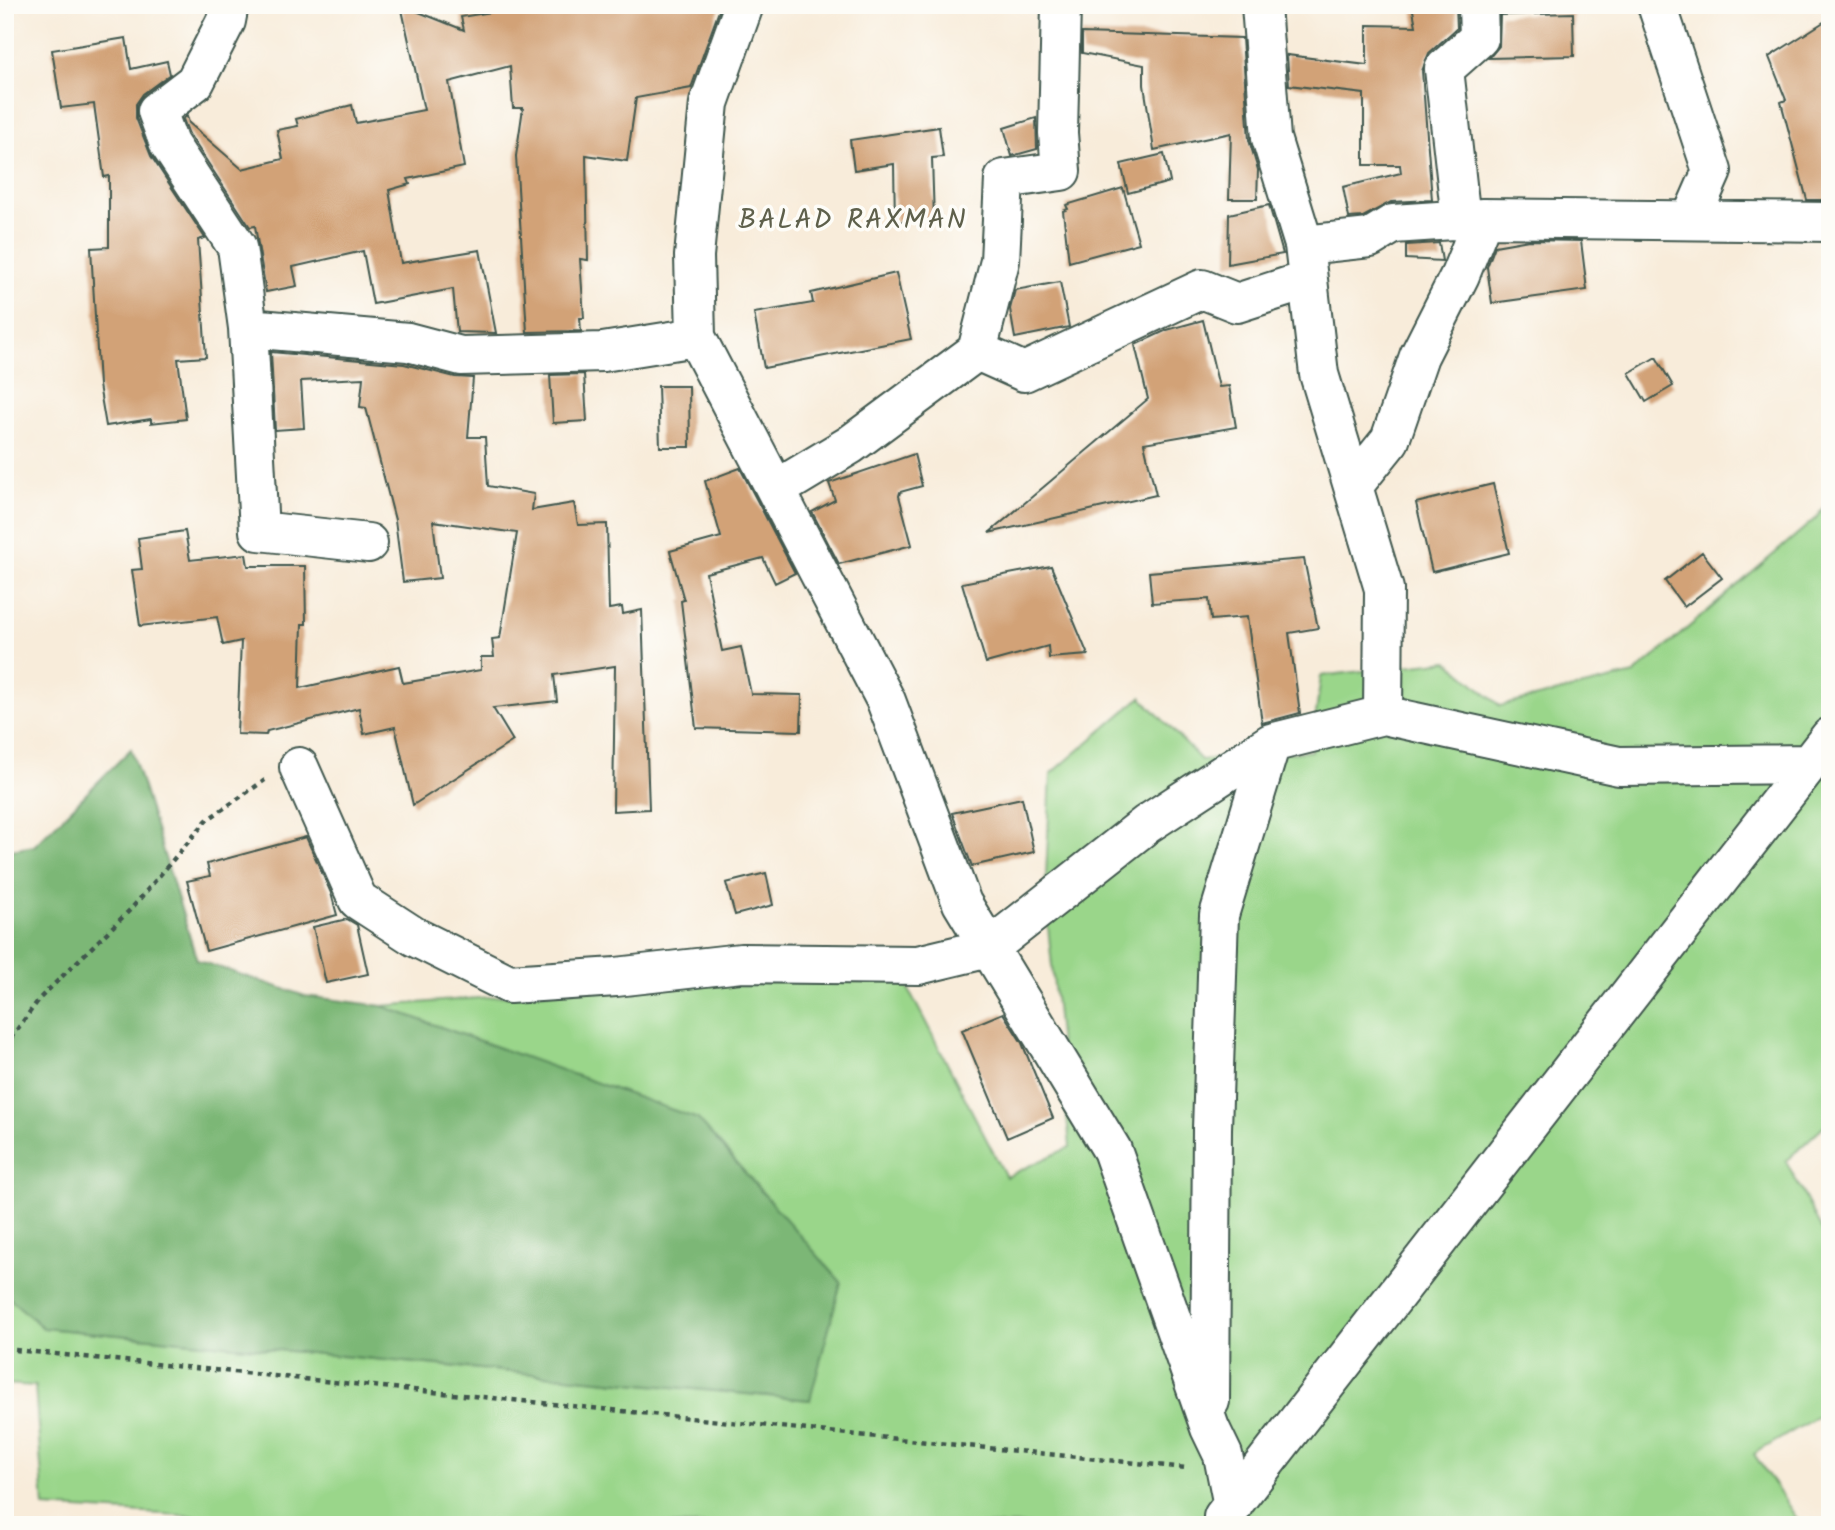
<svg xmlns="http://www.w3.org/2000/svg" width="1835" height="1530" viewBox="0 0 1835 1530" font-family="Kalam,sans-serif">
<rect width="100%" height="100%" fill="#fdfcf7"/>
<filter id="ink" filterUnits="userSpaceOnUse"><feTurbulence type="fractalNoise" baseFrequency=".0143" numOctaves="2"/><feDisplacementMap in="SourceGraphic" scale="14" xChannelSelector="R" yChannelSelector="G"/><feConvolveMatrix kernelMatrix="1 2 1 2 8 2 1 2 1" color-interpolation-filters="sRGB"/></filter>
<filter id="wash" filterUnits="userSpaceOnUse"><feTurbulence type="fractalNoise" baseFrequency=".00686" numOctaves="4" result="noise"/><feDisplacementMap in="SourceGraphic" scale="28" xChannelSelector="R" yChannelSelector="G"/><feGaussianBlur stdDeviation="1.57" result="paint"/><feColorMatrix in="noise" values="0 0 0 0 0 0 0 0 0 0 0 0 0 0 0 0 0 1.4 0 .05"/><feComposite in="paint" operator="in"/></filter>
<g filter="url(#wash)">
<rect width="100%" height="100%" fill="#f8ecda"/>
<path fill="#9ad68a" stroke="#5c8a5f" stroke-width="2" d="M1830 498V1120L1786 1161 1830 1246V1409L1754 1454 1801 1525H349L44 1507 35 1386 5 1384V1294L44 1328 810 1400 698 1119 382 1006 895 963 1006 1177 1070 1147 1045 896 1051 774 1141 697 1201 760 1311 751 1321 676 1448 661 1500 706 1634 674 1816 518Z"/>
<path fill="#7bb776" stroke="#4d7a55" stroke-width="2" d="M131 749 197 960 305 996 382 1006 698 1119 841 1282 810 1400 43 1328 5 1294V851L34 846Z"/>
<g id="blocks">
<path fill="#d2a277" d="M401 5 464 30 461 17 534 5H721L691 88 636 98 627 161 586 155 588 260 580 259 584 318H580L581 331 527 332 516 156 523 108H513L510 66 449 82 464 167 408 179 410 184 389 190 401 263 480 250 496 333 457 332 453 289 373 304 363 251 293 267 297 286 266 292 255 226 250 227 189 134 183 119 187 116 189 123 242 169 283 159 277 130 298 126 296 119 352 105 356 123 424 110Z
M1412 5H1456L1457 28 1429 53 1422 71 1432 200 1391 202 1363 217 1349 218 1343 187 1401 173 1400 165H1364V94L1289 85 1287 55 1367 65V25L1416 26Z
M1573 13 1574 56 1489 58 1499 46 1500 15Z
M1830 18V200H1807L1781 102 1786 100 1769 57Z
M1082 33 1242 38 1249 140 1258 170 1257 199H1229L1231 133 1154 150 1144 85V65L1082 53Z
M126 38 131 69 167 61 170 74 143 94 136 104V118L151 156 205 238 198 240 206 357 178 359 186 419 151 423V419L106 426 99 385 91 248 109 247V176L104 177 94 104 61 108 52 50Z
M1036 118 1037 149 1012 156 1004 128Z
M939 127 943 157 932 158 934 220 895 222 894 164 854 170 850 140Z
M1164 154 1170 182 1128 193 1121 164Z
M1123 188 1139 243 1069 262 1063 211 1068 209 1066 205Z
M1269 205 1283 254 1228 264 1229 214Z
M1529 240 1581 241 1587 290 1492 303 1487 267 1495 246Z
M1439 243 1442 261 1406 259V245Z
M896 273 911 339 764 368 754 313 813 303 811 293Z
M1060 282 1069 327 1015 338 1010 309 1015 290Z
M1203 320 1219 387 1229 386 1236 427 1144 443 1156 495 989 533 1148 399 1135 345 1167 330Z
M271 352 404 364 455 377 473 378 468 437H485L488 486 534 494 532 510 574 503 578 525 607 524 609 609 622 607 623 614 642 610 649 809 613 811 615 666 554 675 557 701 493 708 513 741 413 805 395 727 364 734 359 708 267 731 266 735 237 734 241 641 223 645 217 617 140 626 132 570 142 569 138 538 185 531 190 560 246 554 248 566H305L306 624H302L300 688 399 666 403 683 481 670V657H494L492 639 500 638 517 533 433 521 440 578 403 582 395 520 366 408 360 407 363 378 301 381 304 428 275 430Z
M1656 357 1673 386 1646 402 1629 373Z
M584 374 587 421 553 423 550 375Z
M658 386H689L690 447H660Z
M914 454 922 486 900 492 899 496 912 545 839 564 812 512 835 500 829 483Z
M740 468 795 573 775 583 763 558 706 573 722 651 741 647 751 694 802 695 801 731 696 728 681 601 684 600 670 551 721 537 705 481Z
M1493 484 1509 553 1432 572 1416 503Z
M1702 552 1722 578 1684 607 1665 581Z
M1304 559 1318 628 1289 633 1300 713 1262 723 1247 617 1211 620 1209 599 1152 603 1149 572Z
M1051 566 1088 655 1049 658 1048 646 986 663 962 583Z
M1022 798 1034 852 972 866 952 813Z
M306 837 331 893 337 915 206 951 187 881 210 876 207 864Z
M766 873 773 905 735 915 726 883Z
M347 919 357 925 368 974 326 983 313 927Z
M1003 1013 1022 1043 1053 1118 1007 1138 962 1030Z"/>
</g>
</g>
<g filter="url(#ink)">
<use href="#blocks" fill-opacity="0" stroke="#40574d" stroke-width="2"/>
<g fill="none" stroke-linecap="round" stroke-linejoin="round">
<defs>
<path id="minor" d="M229 5 226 21 195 82 157 111 169 144 237 247 248 328
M744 5 709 103 694 256 696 337 886 701 962 903 1112 1150 1210 1428 1223 1455 1233 1506
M1261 5 1271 138 1304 245 1319 374 1384 589 1383 715
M1657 5 1712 171 1691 219
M1461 220 1444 69 1479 38 1478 5
M1304 245 1370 238 1393 224 1483 218 1830 222
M977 351 1024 372 1202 289 1237 303 1308 280
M1353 486 1390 440 1419 356 1460 275 1483 218
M777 489 850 445 977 351 1000 261 1004 179 1061 171 1058 133 1061 5
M368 543 259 531 248 328 408 342 461 356 603 352 696 337
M299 767 358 900 415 937 509 984 616 977 741 963 918 965 989 948 1147 824 1271 743 1383 715 1619 766 1809 764
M1210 1401 1212 1129 1219 915 1271 743
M1223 1517 1830 737"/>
</defs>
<use href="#minor" stroke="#40574d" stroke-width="42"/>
<path stroke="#40574d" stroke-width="4.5" stroke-dasharray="5 5" stroke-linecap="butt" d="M5 1046 40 998 131 909 207 820 265 780
M5 1349 1187 1468"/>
<use href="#minor" stroke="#fff" stroke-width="38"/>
</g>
</g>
<g text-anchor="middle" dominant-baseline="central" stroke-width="7" stroke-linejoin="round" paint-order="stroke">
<g font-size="28" letter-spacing="2" fill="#5e604b" stroke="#fdfcf7">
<text x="853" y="220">BALAD RAXMAN</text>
</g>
</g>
<rect width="1835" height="1530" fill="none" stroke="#fdfcf7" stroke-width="28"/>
</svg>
